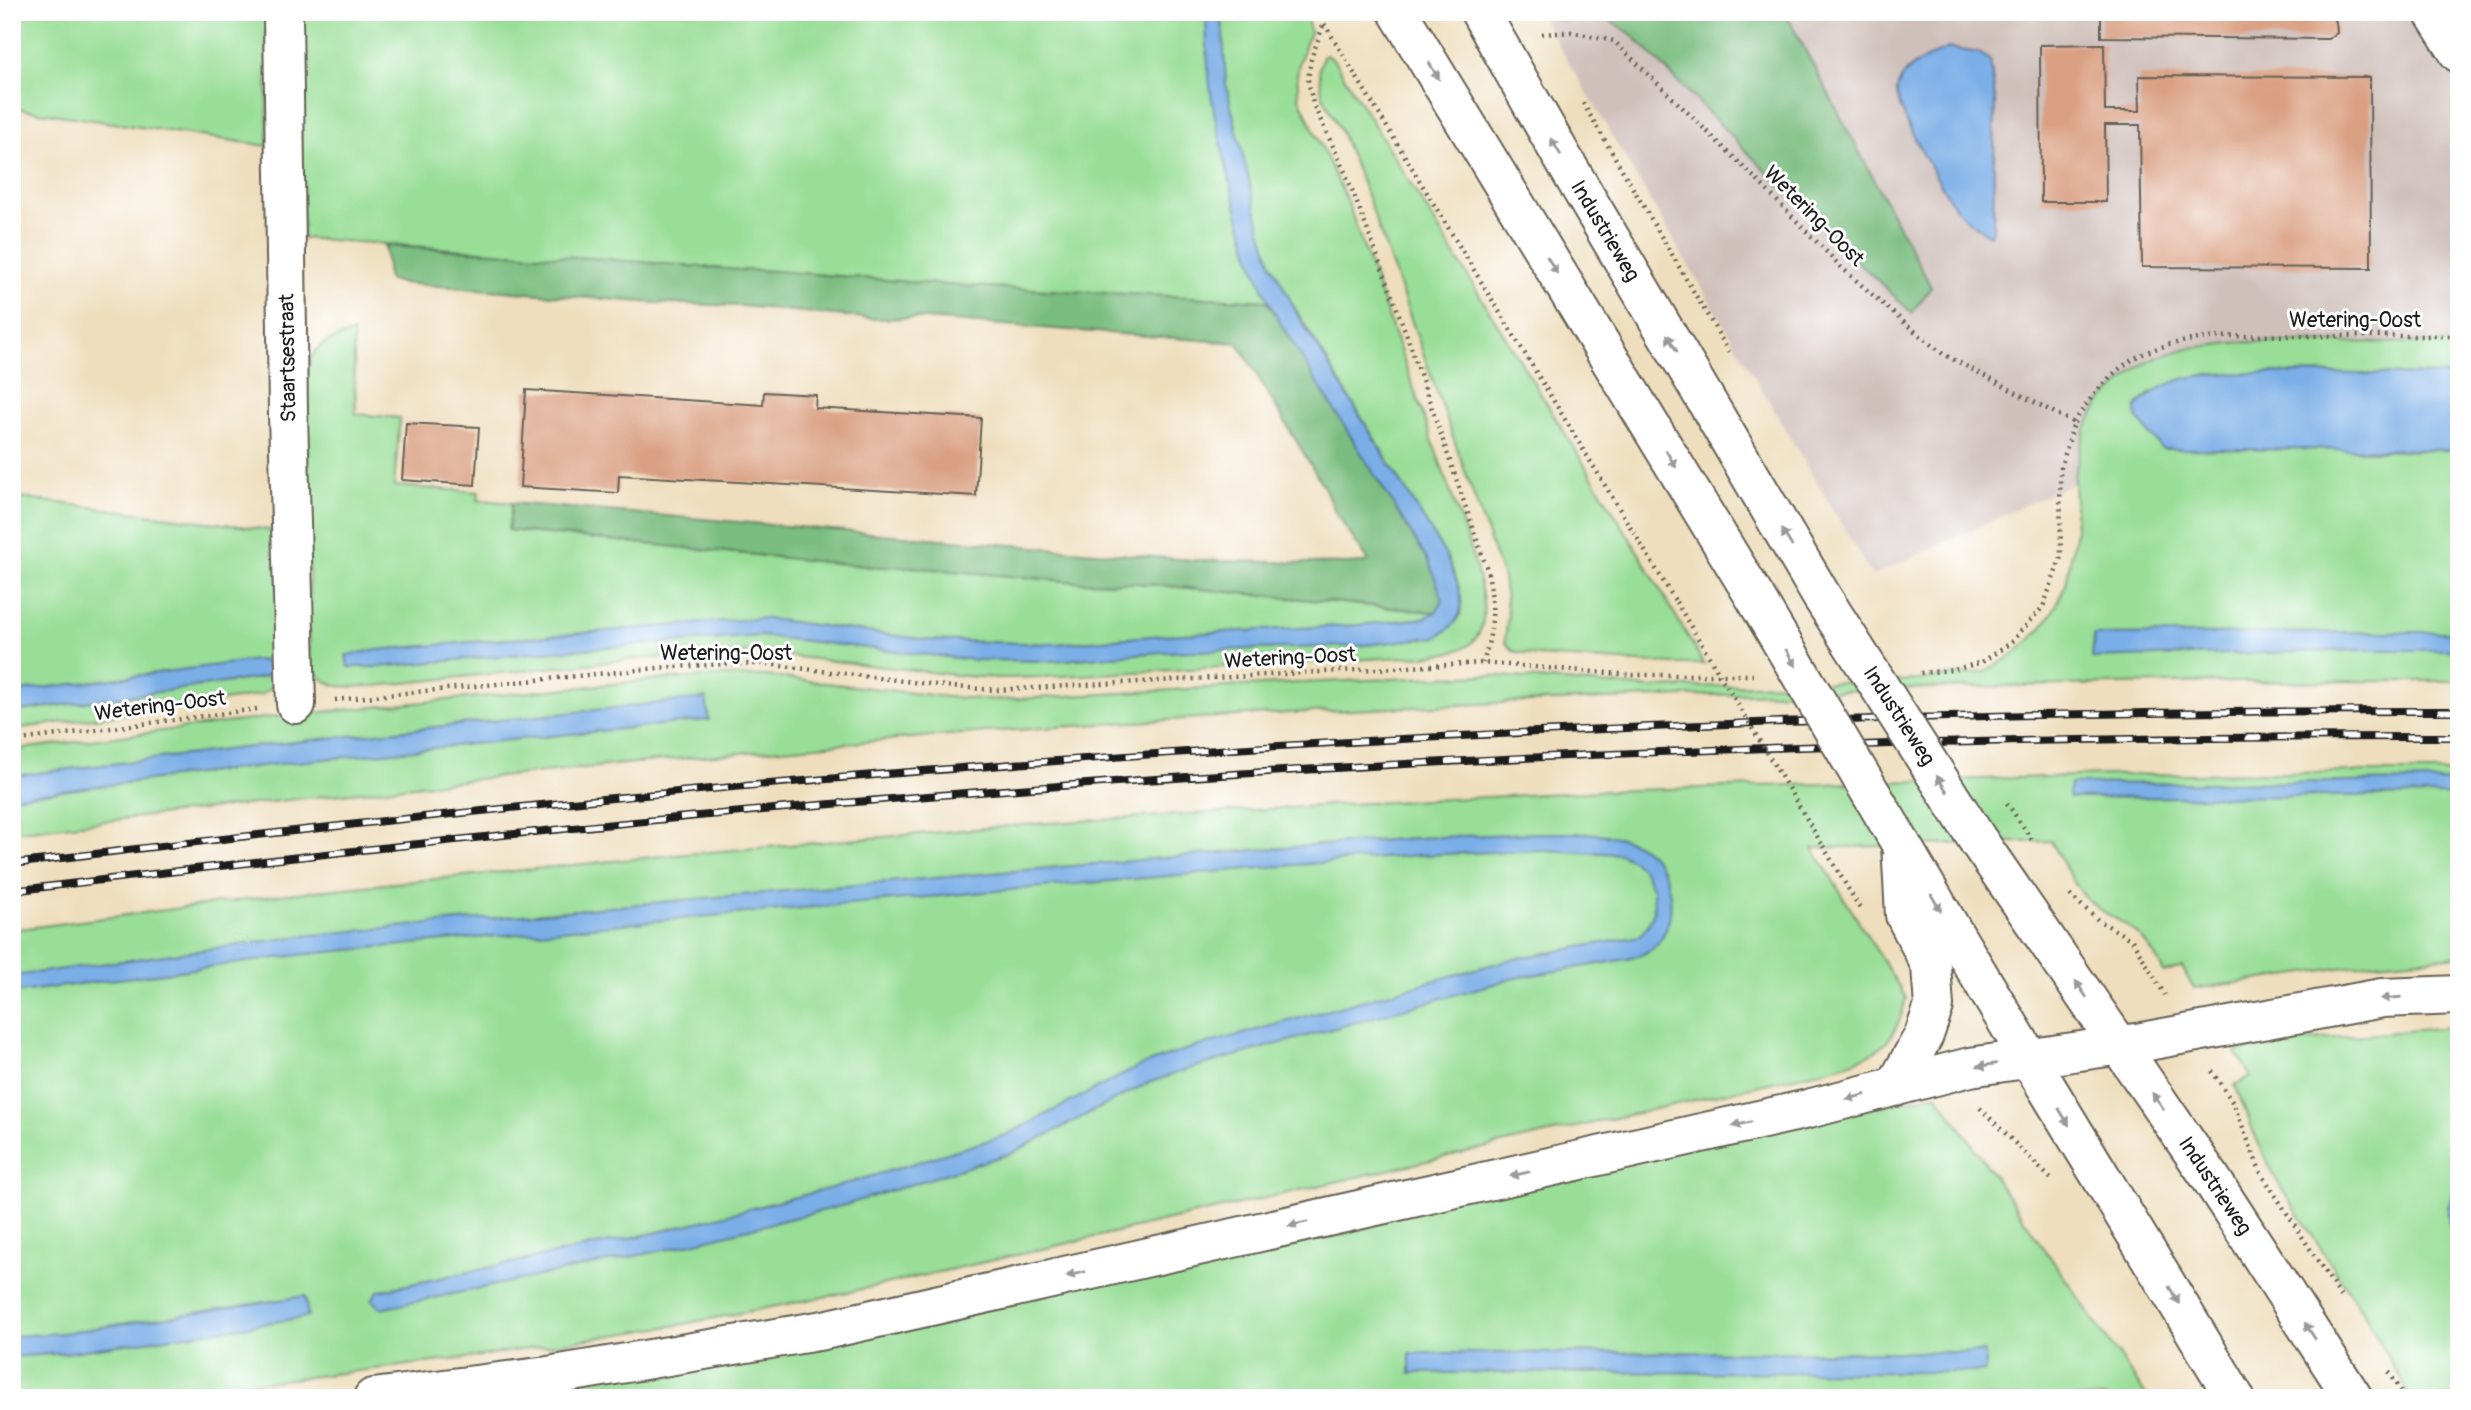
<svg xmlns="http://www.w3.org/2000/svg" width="2471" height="1410" viewBox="0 0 2471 1410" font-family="Pangolin,sans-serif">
<rect width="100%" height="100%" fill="#fff"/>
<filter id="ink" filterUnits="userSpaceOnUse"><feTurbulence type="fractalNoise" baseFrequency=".0143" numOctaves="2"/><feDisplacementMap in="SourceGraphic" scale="14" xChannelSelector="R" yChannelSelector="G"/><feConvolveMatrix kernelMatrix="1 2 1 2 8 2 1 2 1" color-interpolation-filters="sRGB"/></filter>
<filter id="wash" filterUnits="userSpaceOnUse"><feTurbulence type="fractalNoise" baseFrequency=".00686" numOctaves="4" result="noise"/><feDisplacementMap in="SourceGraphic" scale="28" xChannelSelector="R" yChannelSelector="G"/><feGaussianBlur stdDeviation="1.57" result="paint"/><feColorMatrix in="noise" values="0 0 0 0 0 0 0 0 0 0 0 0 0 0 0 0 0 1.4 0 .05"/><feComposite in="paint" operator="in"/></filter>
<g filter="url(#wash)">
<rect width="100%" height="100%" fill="#eedebd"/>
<path fill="#cfc0bb" d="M1539 12H2459V439H2167L1872 576Z"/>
<path fill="#99de97" stroke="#5a7d5a" stroke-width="2" d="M12 12H266L268 146 12 108Z
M298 12H1306L1310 32 1299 63 1297 75 1299 98 1347 201 1470 547C1477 574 1498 627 1467 646 1454 654 1437 654 1423 656L1046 677 998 678 965 676 753 652 635 659 375 686C344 686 331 693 310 666L307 373C311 344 329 340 353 333L356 414 400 418 394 486 479 492 478 500 512 503 509 530 873 567H910L1077 582 1138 583 1460 615C1464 592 1455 575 1445 554L1285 292 1267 301 947 285 777 271 739 270 303 238Z
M1326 55 1334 60 1631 540 1704 664H1672L1537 656 1513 651 1505 642 1508 615 1503 578 1367 195 1341 132 1322 94 1319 69 1323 57Z
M2241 342 2459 343V375L2265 373 2150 393 2136 408 2137 418 2363 451 2459 450V681C2220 680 1982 686 1744 694 1506 702 1268 712 1030 729 690 753 351 792 12 832V750L281 716 653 680 724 676H766L948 697 999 700 1297 683 1486 675 1652 688 1918 680 1985 672 2015 654 2040 630 2054 610 2066 584 2076 530 2074 477 2085 430 2099 404 2140 366 2159 357 2189 348Z
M12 497 278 531 279 681 263 694 237 699 12 729Z
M2363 772H2459V956L2374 963 2194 989 2182 967 2164 973C2156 955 2144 937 2127 926 2113 916 2098 911 2086 898 2071 881 2062 860 2051 841L1813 848 1906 998C1894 1051 1873 1056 1825 1070L1003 1258 849 1292 684 1324 475 1357 265 1382 51 1397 12 1398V930L296 893 663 856 1034 824 1350 804 1604 791 2108 775Z
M2459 1026V1398H2411L2369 1322 2278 1183 2257 1140 2235 1085 2251 1077 2236 1052 2270 1044Z
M1937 1094 2148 1398H494Z"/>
<path fill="#7abd80" stroke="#4b6c4e" stroke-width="2" d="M1553 12H1785L1931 287 1912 313 1821 227 1630 33 1607 19 1557 20Z
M385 246 593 258 739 270 777 271 947 285 1267 301 1429 562 1439 586 1443 600 1436 612 1138 583 1077 582 910 567H874L508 530 512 503 1191 560 1347 564 1364 563 1368 560 1335 512 1325 489 1238 343 912 318 875 319 742 306 656 303 400 283 388 279Z"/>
<path fill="#7aaee7" stroke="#4b6582" stroke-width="2" d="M1204 12H1222L1226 85 1261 230 1272 264 1298 315 1445 554C1459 586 1477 617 1436 637L1357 646 1161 652 1052 661 973 660 761 636 556 651 378 667H348L346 655 376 650 762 618 928 640 1054 644 1164 635 1358 625 1425 618 1436 612 1443 600 1429 562 1282 326C1253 277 1241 225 1227 170 1221 142 1213 114 1210 86 1207 64 1207 43 1206 21Z
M1949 48 1979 53 1990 60 1995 99 1993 229 1990 235C1979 229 1965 219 1957 209 1944 192 1894 108 1897 90 1901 66 1930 56 1949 48Z
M2265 373 2459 375V450L2162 449 2137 418 2136 408C2171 369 2217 374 2265 373Z
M2366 632H2459V650H2366L2092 658 2094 635Z
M256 660 267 661 273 665V670L268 675 260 678 12 712V692Z
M706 698 709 720 286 763 12 797V776L284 743Z
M2459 781V795L2069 798 2070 784Z
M1536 833C1568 834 1609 829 1638 845 1671 862 1682 915 1657 944 1649 953 1639 956 1628 959L1515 978 1195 1067 1148 1083 1012 1153 845 1205 664 1250 381 1309 372 1300 378 1291 658 1232 839 1186 1006 1135 1142 1065 1188 1049 1508 960 1640 936 1648 925 1654 911 1653 890 1645 872 1634 861 1620 854 1541 850 1420 855 1271 867 666 920 307 954 12 993V976L302 936 661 902 1266 849 1415 838Z
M2459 1183V1246C2446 1220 2442 1208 2459 1183Z
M305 1296 308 1317 65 1353 12 1357V1336L62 1333Z
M1985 1352V1372L1410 1373V1353Z"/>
<g id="blocks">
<path fill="#daa083" d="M2101 12H2331L2336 22 2337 33 2328 39 2101 37Z
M2104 44 2105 111H2140L2139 76 2370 77 2371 268 2142 267 2140 125H2105L2106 202H2041L2040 45Z
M526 390 763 405 764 392 816 395 815 408 981 418 976 496 619 475 618 493 520 487Z
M406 423 479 427 475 485 402 480Z"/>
</g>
</g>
<g filter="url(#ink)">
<use href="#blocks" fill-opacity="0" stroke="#666054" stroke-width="2"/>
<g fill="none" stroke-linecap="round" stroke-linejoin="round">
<defs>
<path id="street" d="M283 12 288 414 296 704
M2433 12 2459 53"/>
<path id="secondary" d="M1398 12 1756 599
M1480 12 1561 155 1822 597
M1979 842 2210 1177 2353 1398
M1901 844C2010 1030 2124 1213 2235 1398"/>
<path id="highway" d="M1895 1087 1924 1035 1934 1006 1931 966 1905 915 1901 844
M373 1398 548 1376 824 1330 1808 1109 1970 1067 2142 1042 2382 998 2459 995"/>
</defs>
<use href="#street" stroke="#666054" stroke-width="42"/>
<use href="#secondary" stroke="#666054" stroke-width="42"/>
<use href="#highway" stroke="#666054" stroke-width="42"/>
<path stroke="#666054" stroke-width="4.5" stroke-dasharray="2 5" stroke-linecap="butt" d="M1317 12 1676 602
M1323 26 1311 59 1308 79 1313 104 1346 174 1361 213 1406 333 1487 569C1495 605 1494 627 1483 663
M1542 34 1571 32 1614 41 1758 181 1842 268 1907 325 1943 354 2074 423 2060 471 2061 557 2043 607 2010 643 1982 662 1954 670 1920 673
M1583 103 1729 352
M2074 423C2093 392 2119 361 2155 349 2202 333 2255 336 2304 336 2355 336 2407 336 2459 336
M335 700 658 668 725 664H765L953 687 996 690 1483 663 1634 675H1753
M12 741 257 709
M1823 846 1862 912
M2070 895 2098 920 2132 940 2165 995
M2212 1071 2233 1103 2261 1173 2343 1300
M1980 1108 2051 1179
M2389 1372 2405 1398"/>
<use href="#street" stroke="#fff" stroke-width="38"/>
<use href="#secondary" stroke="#fff" stroke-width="38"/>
<use href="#highway" stroke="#fff" stroke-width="38"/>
<defs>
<path id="rail" d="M12 864C824 763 1641 709 2459 711
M12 891C343 850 674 815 1005 790 1489 753 1974 736 2459 737"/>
</defs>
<use href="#rail" stroke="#1c1c1c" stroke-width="8"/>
<use href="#rail" stroke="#fff" stroke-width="5" stroke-dasharray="16" stroke-linecap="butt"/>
<defs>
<path id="secondary-bridge" d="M1822 597 1979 842
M1756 599 1901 844"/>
</defs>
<use href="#secondary-bridge" stroke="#666054" stroke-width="42" stroke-linecap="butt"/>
<path stroke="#666054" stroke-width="4.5" stroke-dasharray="2 5" stroke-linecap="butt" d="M1676 602 1823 846
M2007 803 2032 840"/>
<use href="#secondary-bridge" stroke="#fff" stroke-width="38"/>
</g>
<defs><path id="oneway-solid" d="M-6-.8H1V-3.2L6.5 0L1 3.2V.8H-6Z" transform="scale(1.75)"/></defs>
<g fill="#999">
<use href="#oneway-solid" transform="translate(1434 71) rotate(59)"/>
<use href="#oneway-solid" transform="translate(1556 147) rotate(-120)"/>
<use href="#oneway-solid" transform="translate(1552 265) rotate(59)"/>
<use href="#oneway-solid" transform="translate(1672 343) rotate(-121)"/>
<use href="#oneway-solid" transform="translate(1671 459) rotate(59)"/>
<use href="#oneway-solid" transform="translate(1787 538) rotate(-121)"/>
<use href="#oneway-solid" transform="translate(1791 658) rotate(59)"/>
<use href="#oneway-solid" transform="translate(1942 784) rotate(-123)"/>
<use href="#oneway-solid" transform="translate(1936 903) rotate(60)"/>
<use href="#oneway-solid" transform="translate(2081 989) rotate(-124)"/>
<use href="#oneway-solid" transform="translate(2391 998) rotate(176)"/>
<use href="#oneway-solid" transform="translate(1987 1065) rotate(172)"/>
<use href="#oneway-solid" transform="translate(1856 1097) rotate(166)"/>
<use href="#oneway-solid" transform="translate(2158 1101) rotate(-125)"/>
<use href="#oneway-solid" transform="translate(2064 1117) rotate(58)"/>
<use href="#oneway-solid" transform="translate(1742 1124) rotate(167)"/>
<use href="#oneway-solid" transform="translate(1520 1174) rotate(167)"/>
<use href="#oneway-solid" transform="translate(1298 1224) rotate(167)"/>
<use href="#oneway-solid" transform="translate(1076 1274) rotate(167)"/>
<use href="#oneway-solid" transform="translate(2174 1295) rotate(59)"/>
<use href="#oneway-solid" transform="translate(2310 1331) rotate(-123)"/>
</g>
</g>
<g text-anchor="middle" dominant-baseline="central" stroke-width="6" stroke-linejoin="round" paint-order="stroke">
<g font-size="21" fill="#1c1c1c" stroke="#fff">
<text transform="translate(1814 216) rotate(45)">Wetering-Oost</text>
<text transform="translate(1605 231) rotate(59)">Industrieweg</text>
<text x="2355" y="320">Wetering-Oost</text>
<text transform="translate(288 358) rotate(-91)">Staartsestraat</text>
<text x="726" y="653">Wetering-Oost</text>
<text transform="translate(1290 658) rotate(-3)">Wetering-Oost</text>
<text transform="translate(160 706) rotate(-7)">Wetering-Oost</text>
<text transform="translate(1899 716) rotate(57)">Industrieweg</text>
<text transform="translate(2215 1186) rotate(56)">Industrieweg</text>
</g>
</g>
<rect width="2471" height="1410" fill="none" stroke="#fff" stroke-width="42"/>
</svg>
